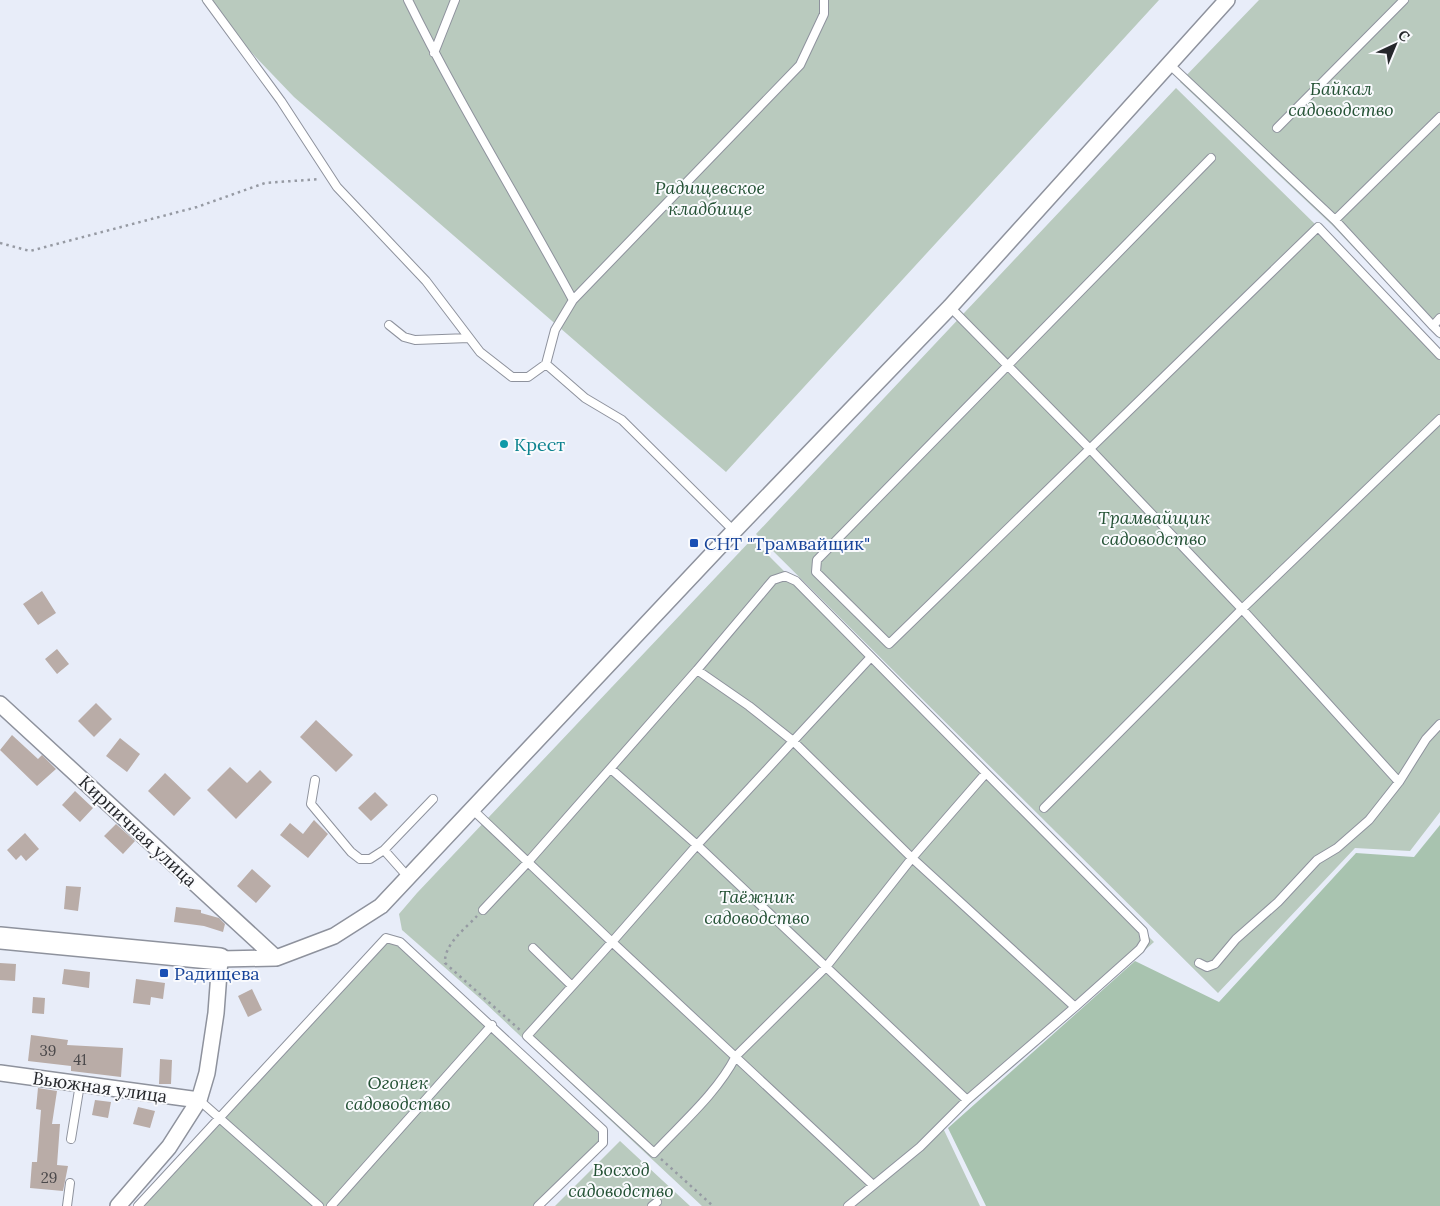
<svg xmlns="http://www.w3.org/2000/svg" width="1440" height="1206" viewBox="0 0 1440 1206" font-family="Lora,serif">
<rect width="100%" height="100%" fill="#e8edf9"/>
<path fill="#b9cabe" d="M201 0H1159L726 472 294 97Z
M1259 0H1440V339L1333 226 1180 82Z
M1176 88 1318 227 1440 355V812L1410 851 1355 848 1218 993 756 534Z
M752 539 1154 942 943 1128 980 1206H702L483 1001 402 930 399 914 417 893Z
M386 938 406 948 603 1130V1143L538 1206H138Z
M620 1141 690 1206H555Z"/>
<path fill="#a8c3af" d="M1440 825V1206H986L948 1128 1135 961 1219 1002 1356 853 1414 857Z"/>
<path fill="#b9aca7" d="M42 591 56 613 38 625 23 604Z
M57 649 69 664 57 674 45 659Z
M96 703 112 719 94 737 78 721Z
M316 720 353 755 336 772 300 737Z
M12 735 38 759 42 755 56 769 37 786 0 750Z
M120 738 140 754 127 772 106 756Z
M230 767 247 783 260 770 272 782 236 819 207 790Z
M165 773 191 798 174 816 148 791Z
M75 791 93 808 80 822 62 805Z
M375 792 388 805 371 821 358 808Z
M314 820 328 834 308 858 280 835 290 823 303 834Z
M116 824 135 841 123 854 104 836Z
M25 833 39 849 26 861 21 855 16 860 7 850Z
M252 869 271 886 256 903 237 886Z
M66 886 81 887 78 911 64 909Z
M176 907 201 910V913L219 918 225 924 223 932 204 926 174 922Z
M0 963 16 964 15 981 0 980Z
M64 969 90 972 89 988 62 984Z
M136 979 165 983 163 999 151 997 150 1005 133 1003Z
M252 989 262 1010 248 1017 238 996Z
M33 997 45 998 44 1014 32 1013Z
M31 1035 68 1040 67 1045 123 1048 121 1077 71 1071V1066L28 1061Z
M160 1059 172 1060 171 1084H159Z
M38 1088 57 1091 52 1124H60L57 1165 68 1166 63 1191 30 1188 32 1162H37L41 1110 36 1109Z
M95 1100 111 1102 108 1118 92 1115Z
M138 1107 155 1111 150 1128 133 1124Z"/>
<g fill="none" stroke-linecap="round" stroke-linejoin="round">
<defs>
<path id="lane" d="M207 0 281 101 337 187 426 281 480 352 512 377H528L546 364
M408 0C458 102 519 200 573 300
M434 53 455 0
M1169 64 1335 220 1433 326
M1277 128 1404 0
M1211 158 817 560 816 572 889 644 1318 227 1440 355
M1335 220 1440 117
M950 307 1090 449 1242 609 1399 782
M1440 318 1433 326 1440 333
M389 325 404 337 415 340 469 338
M734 531 622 420 585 398 546 364 555 330 573 300 800 65 824 14V0
M697 670 773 580 785 576 796 581 986 773 912 858 826 967 736 1056C717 1093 683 1122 654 1153L527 1036 612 942 873 1185
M611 769 697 845 871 657
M986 773 1143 931 1145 941 1140 949 1075 1007
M315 780 311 804 351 852 360 859H370L384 850 408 877
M1044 808 1242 609 1440 419
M472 809 612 942 697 845 967 1100
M384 850 433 799
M483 910 528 862 697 670 749 706 793 741 912 858 1075 1007 967 1100 920 1147 848 1206
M533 948 572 986
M1199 963 1207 967 1215 964 1236 939 1278 902 1317 860 1337 848 1369 820 1399 782 1426 739 1440 724
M199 1100 319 1206
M71 1139 80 1084
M67 1206 70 1183
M138 1206 386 938 400 942 603 1130V1143L538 1206
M331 1206 492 1025
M652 1206 657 1202"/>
<path id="street" d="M0 704 276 958
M0 1073 199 1100
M118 1206 169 1147 199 1100 207 1073 216 1013 220 959 276 958 334 936 381 906 734 531 950 307 1227 0"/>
<path id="secondary" d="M0 938 220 959"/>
</defs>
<use href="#lane" stroke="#8e929d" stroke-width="10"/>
<use href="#street" stroke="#8e929d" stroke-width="18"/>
<use href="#secondary" stroke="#8e929d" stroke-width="24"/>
<path stroke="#969aa3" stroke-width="2.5" stroke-dasharray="2.5 4" stroke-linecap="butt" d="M0 243 30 251 197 207 265 183 320 179
M477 916C465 929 444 944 445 963L520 1030
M661 1159 713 1206"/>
<use href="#lane" stroke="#fff" stroke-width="8"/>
<use href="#street" stroke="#fff" stroke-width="15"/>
<use href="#secondary" stroke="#fff" stroke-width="21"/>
</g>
<circle fill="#0f9aa8" stroke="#f9fafd" stroke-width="2" cx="504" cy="444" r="5"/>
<g fill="#1a4fb4" stroke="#f9fafd" stroke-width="2">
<rect x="689" y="538" width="10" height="10" rx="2.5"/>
<rect x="159" y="968" width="10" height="10" rx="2.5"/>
</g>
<g text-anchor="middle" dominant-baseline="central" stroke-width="4" stroke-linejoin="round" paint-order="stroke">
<g font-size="15" fill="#4a484a">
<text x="48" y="1050">39</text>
<text x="80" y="1059">41</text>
<text x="49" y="1177">29</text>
</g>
<g font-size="18" font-style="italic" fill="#235134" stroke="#f9fafd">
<text x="1341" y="88">Байкал<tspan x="1341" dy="21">садоводство</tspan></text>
<text x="710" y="187">Радищевское<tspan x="710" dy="21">кладбище</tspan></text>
<text x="1154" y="517">Трамвайщик<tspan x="1154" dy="21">садоводство</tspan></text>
<text x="757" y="896">Таёжник<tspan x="757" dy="21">садоводство</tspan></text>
<text x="398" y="1082">Огонек<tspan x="398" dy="21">садоводство</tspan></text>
<text x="621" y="1169">Восход<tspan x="621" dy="21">садоводство</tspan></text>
</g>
<g font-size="18" fill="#0d838f" stroke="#f9fafd" text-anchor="start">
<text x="514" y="444">Крест</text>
</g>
<g font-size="18" fill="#164399" stroke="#f9fafd" text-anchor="start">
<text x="704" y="543">СНТ "Трамвайщик"</text>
<text x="174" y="973">Радищева</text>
</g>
<g font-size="18" fill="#25272b" stroke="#f9fafd">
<text transform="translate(138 831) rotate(43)">Кирпичная улица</text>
<text transform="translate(100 1087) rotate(8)">Вьюжная улица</text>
</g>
</g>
<g transform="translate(1395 45) rotate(44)" stroke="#f9fafd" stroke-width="4" paint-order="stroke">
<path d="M0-4L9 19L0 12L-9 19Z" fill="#25272b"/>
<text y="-8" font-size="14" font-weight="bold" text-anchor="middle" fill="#25272b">С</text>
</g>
</svg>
